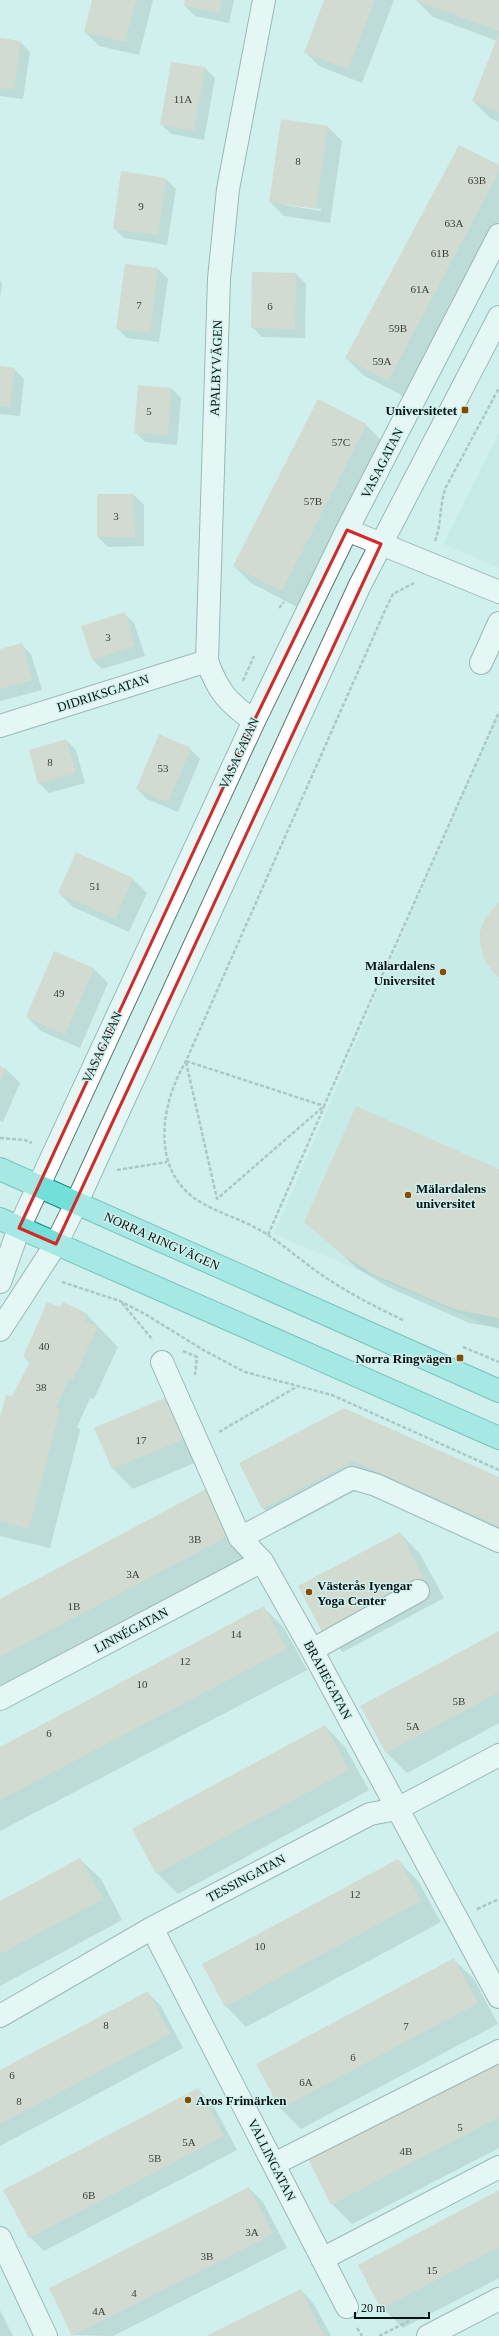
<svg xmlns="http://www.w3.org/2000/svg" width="499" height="2336" viewBox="0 0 499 2336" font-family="Georgia,serif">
<rect width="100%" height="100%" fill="#d0f0ed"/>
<path fill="#bce6e2" d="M499 432V568L443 544Z
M499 709V1330L274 1234Z"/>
<path fill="#0003" fill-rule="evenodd" d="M93 0H153L139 55 99 46 85 32Z
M186 0H234L229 23 195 16 185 6Z
M325 0H394L362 83 319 66 305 52Z
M416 0H499V122L490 118 473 101 497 41 433 17Z
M0 39 20 42 30 52 23 99 0 96Z
M205 68 215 78 204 140 171 134 161 124Z
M282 120 328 127 342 141 330 223 284 216 270 202ZM284 203 321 209V211L284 205Z
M499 166V221L405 397 363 375 346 358Z
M166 179 176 189 167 245 124 238 114 228Z
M158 269 168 279 159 342 127 338 117 328Z
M296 274 306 284 305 338 262 337 252 327Z
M0 280 2 283 0 299Z
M0 367 14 369 24 379 20 416 0 414Z
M171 388 181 398 177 445 145 442 135 432Z
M366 425 383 442 299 608 251 583 234 566Z
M98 495H134L144 505V546L108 547 98 537Z
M124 613 134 623 145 656 102 669 92 659Z
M21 644 31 654 42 690 0 701V650Z
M66 740 76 750 85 783 49 793 39 783Z
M190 749 200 759 178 812 147 799 137 789Z
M77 853 133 879 147 893 129 932 73 907 59 893Z
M55 952 94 969 108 983 80 1048 41 1031 27 1017Z
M0 1067 6 1069 20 1083 3 1122 0 1121Z
M499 1170V1328L469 1323 388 1287 358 1269 306 1221Z
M87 1315 118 1347 94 1399 90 1398 77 1427 80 1430 50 1548 0 1536V1421L30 1363 24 1357Z
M169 1398 206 1458 133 1489 113 1469 96 1429Z
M344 1409 499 1478V1537L374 1481 284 1529 263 1508Z
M206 1490 226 1511 250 1556 0 1689V1600Z
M400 1533 420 1554 444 1598 343 1652 323 1632Z
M263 1607 284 1628 307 1670 0 1831V1749Z
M499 1632V1723L407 1773 386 1752Z
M325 1726 345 1747 369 1790 178 1894 157 1873Z
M80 1859 101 1879 122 1920 0 1986V1902Z
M398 1860 418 1881 441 1922 246 2027 226 2006Z
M453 1959 474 1979 498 2024 301 2129 280 2108Z
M147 1992 161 2006 183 2048 0 2146V2071Z
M499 2061V2148L352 2224 332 2204Z
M198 2089 212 2103 237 2150 44 2251 30 2237Z
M249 2188 263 2202 287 2248 113 2336 73 2335Z
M499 2191V2278L403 2328 382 2308Z
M301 2290 314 2304 331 2336H209Z
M0 2310 13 2336H0Z"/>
<path fill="#d6c2b0" d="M92 0H136L125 42 84 32Z
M185 0H222L219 13 184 6Z
M324 0H375L348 69 304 53Z
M414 0H499V31Z
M499 33V112L472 101Z
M0 38 21 41 14 90 0 88Z
M171 62 205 67 194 131 160 125Z
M281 119 328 126 316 209 269 202Z
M459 145 499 165V172L388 381 345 358Z
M121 171 166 178 158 235 113 229Z
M125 264 158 268 150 333 116 329Z
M252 272 296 273 295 329 251 328Z
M0 366 15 368 10 407 0 406Z
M138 385 171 388 168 435 134 433Z
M318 399 367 424 282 591 233 566Z
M97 494H134L135 537H97Z
M125 612 135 646 92 660 81 626Z
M22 643 32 680 0 689V649Z
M159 734 191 748 168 803 136 789Z
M66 739 76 773 38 784 29 750Z
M76 852 133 878 115 919 58 893Z
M499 902V977H497L484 960 480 942V931L485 918Z
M54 951 94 968 65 1035 26 1017Z
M0 1066 6 1069 0 1083Z
M356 1106 499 1169V1318L454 1309 373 1274 343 1255 304 1222Z
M47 1302 60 1307 63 1302 88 1314 84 1321 98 1326 73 1380 69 1378 56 1408 60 1409 29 1529 0 1521V1417L6 1395 12 1396 31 1360 23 1357Z
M169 1396 187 1438 112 1469 94 1428Z
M344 1408 499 1477V1526L353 1461 262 1509 239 1463Z
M206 1489 230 1535 0 1657V1599Z
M400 1532 424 1578 322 1632 298 1586Z
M264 1606 287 1649 0 1800V1747Z
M499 1631V1692L386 1753 360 1706Z
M325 1725 349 1770 156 1874 132 1829Z
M80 1858 103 1899 0 1954V1901Z
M398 1859 421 1901 225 2007 202 1964Z
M454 1958 478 2003 280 2109 256 2064Z
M148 1991 170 2034 0 2124V2070Z
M499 2060V2117L331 2205 308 2159Z
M198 2088 224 2136 29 2238 3 2190Z
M249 2187 273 2234 72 2336 49 2288Z
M499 2190V2247L381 2309 358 2265Z
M301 2289 324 2336H206Z"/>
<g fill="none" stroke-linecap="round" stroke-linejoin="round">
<defs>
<path id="minor" d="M347 530 499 592
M481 663 499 623
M254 721C227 702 218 691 207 661L219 279 228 189 264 0
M0 726 207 661
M0 1282 19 1228 254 721 347 530 499 235
M0 1330 56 1244 76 1204 360 585 499 317
M162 1362 240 1538 262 1561 312 1650 499 1997
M240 1538 352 1478 376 1485 499 1541
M312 1650 418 1591
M0 1699 262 1561
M152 1928 347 2307
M0 2016 152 1928 370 1814 397 1809 499 1755
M274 2164 499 2051
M0 2238 46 2336
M322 2259 499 2167
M428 2336 499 2299"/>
<path id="major" d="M0 1169 499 1391
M0 1219 499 1438"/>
</defs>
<use href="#minor" stroke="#597673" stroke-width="24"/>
<use href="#major" stroke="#108983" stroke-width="24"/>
<path stroke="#819896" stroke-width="2.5" stroke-dasharray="4 2" stroke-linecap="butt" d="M435 541C442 523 439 505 446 487L499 388
M279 608 284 602
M243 681 254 656
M186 1061 324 1106 499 712
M186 1062 217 1199 324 1106
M0 1138 25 1140 32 1143
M117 1170 167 1162
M268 1235 324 1107
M62 1282 120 1301 145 1314 205 1351 245 1372 332 1395 499 1470
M122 1303 153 1340
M403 1320C373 1306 343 1290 316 1271 300 1259 284 1246 268 1235 247 1221 223 1215 202 1203 149 1173 160 1105 186 1061L387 606 393 594 414 583
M463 1347 499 1362
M183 1351 197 1357 195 1375
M219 1432 298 1386
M477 1909 499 1899
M357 2328 362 2336
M379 2336 409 2321"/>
<use href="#minor" stroke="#fff" stroke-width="22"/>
<use href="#major" stroke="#73dfd9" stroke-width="22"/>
</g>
<path d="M0 0H499V2336H0ZM347 530 381 544 56 1244 19 1228 254 721Z" fill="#d0f0ed" fill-opacity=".55" fill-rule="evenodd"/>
<path fill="none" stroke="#d62828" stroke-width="3" stroke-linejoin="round" d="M347 530 381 544 56 1244 19 1228 254 721Z"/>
<g fill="#854c00" stroke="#d0f0ed" stroke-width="1.5">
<rect x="461" y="406" width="8" height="8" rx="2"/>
<circle cx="443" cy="972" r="4"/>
<circle cx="408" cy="1195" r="4"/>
<rect x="456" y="1354" width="8" height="8" rx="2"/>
<circle cx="309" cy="1592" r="4"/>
<circle cx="188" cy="2100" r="4"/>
</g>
<g text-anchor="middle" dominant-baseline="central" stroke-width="3" stroke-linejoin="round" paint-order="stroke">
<g font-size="11" fill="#3c3f3a">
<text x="183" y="99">11A</text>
<text x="298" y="161">8</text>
<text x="477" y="180">63B</text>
<text x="141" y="206">9</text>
<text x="454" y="223">63A</text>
<text x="440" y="253">61B</text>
<text x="420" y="289">61A</text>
<text x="139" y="305">7</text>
<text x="270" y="306">6</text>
<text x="398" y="328">59B</text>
<text x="382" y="361">59A</text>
<text x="149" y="411">5</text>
<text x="341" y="442">57C</text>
<text x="313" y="501">57B</text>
<text x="116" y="516">3</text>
<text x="108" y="637">3</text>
<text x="50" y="762">8</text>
<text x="163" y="768">53</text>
<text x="95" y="886">51</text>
<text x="59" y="993">49</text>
<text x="44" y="1346">40</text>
<text x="41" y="1387">38</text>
<text x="141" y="1440">17</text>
<text x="195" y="1539">3B</text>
<text x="133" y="1574">3A</text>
<text x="74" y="1606">1B</text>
<text x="236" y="1634">14</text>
<text x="185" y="1661">12</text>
<text x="142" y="1684">10</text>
<text x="459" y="1701">5B</text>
<text x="413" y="1726">5A</text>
<text x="49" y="1733">6</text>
<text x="355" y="1894">12</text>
<text x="260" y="1946">10</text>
<text x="106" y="2025">8</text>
<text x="406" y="2026">7</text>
<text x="353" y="2057">6</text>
<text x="12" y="2075">6</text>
<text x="306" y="2082">6A</text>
<text x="19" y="2101">8</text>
<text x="460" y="2127">5</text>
<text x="189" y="2142">5A</text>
<text x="406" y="2151">4B</text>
<text x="155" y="2158">5B</text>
<text x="89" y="2195">6B</text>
<text x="252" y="2232">3A</text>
<text x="207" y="2256">3B</text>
<text x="432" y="2270">15</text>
<text x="134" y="2293">4</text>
<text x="99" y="2311">4A</text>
</g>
<g font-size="13" fill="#081312" stroke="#d0f0ed">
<text transform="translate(216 368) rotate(-88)">APALBYVÄGEN</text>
<text transform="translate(382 463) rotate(-63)">VASAGATAN</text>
<text transform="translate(103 693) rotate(-18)">DIDRIKSGATAN</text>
<text transform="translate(239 753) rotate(-65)">VASAGATAN</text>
<text transform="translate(102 1047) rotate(-65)">VASAGATAN</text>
<text transform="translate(162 1241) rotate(24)">NORRA RINGVÄGEN</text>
<text transform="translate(131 1630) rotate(-28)">LINNÉGATAN</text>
<text transform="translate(328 1680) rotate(62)">BRAHEGATAN</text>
<text transform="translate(246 1878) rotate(-28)">TESSINGATAN</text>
<text transform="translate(272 2160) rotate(63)">VALLINGATAN</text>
</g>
<g font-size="13" font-weight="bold" fill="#081312" stroke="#d0f0ed" text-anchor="end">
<text x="457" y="410">Universitetet</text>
<text x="435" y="965">Mälardalens<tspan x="435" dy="15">Universitet</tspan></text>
<text x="416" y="1188" text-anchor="start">Mälardalens<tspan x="416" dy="15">universitet</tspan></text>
<text x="452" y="1358">Norra Ringvägen</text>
<text x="317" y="1585" text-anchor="start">Västerås Iyengar<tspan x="317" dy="15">Yoga Center</tspan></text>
<text x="196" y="2100" text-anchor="start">Aros Frimärken</text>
</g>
</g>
<path d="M355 2312v6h74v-6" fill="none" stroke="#081312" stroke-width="2"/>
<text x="361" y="2312" font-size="12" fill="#081312" stroke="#d0f0ed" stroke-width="3" paint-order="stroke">20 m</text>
</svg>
